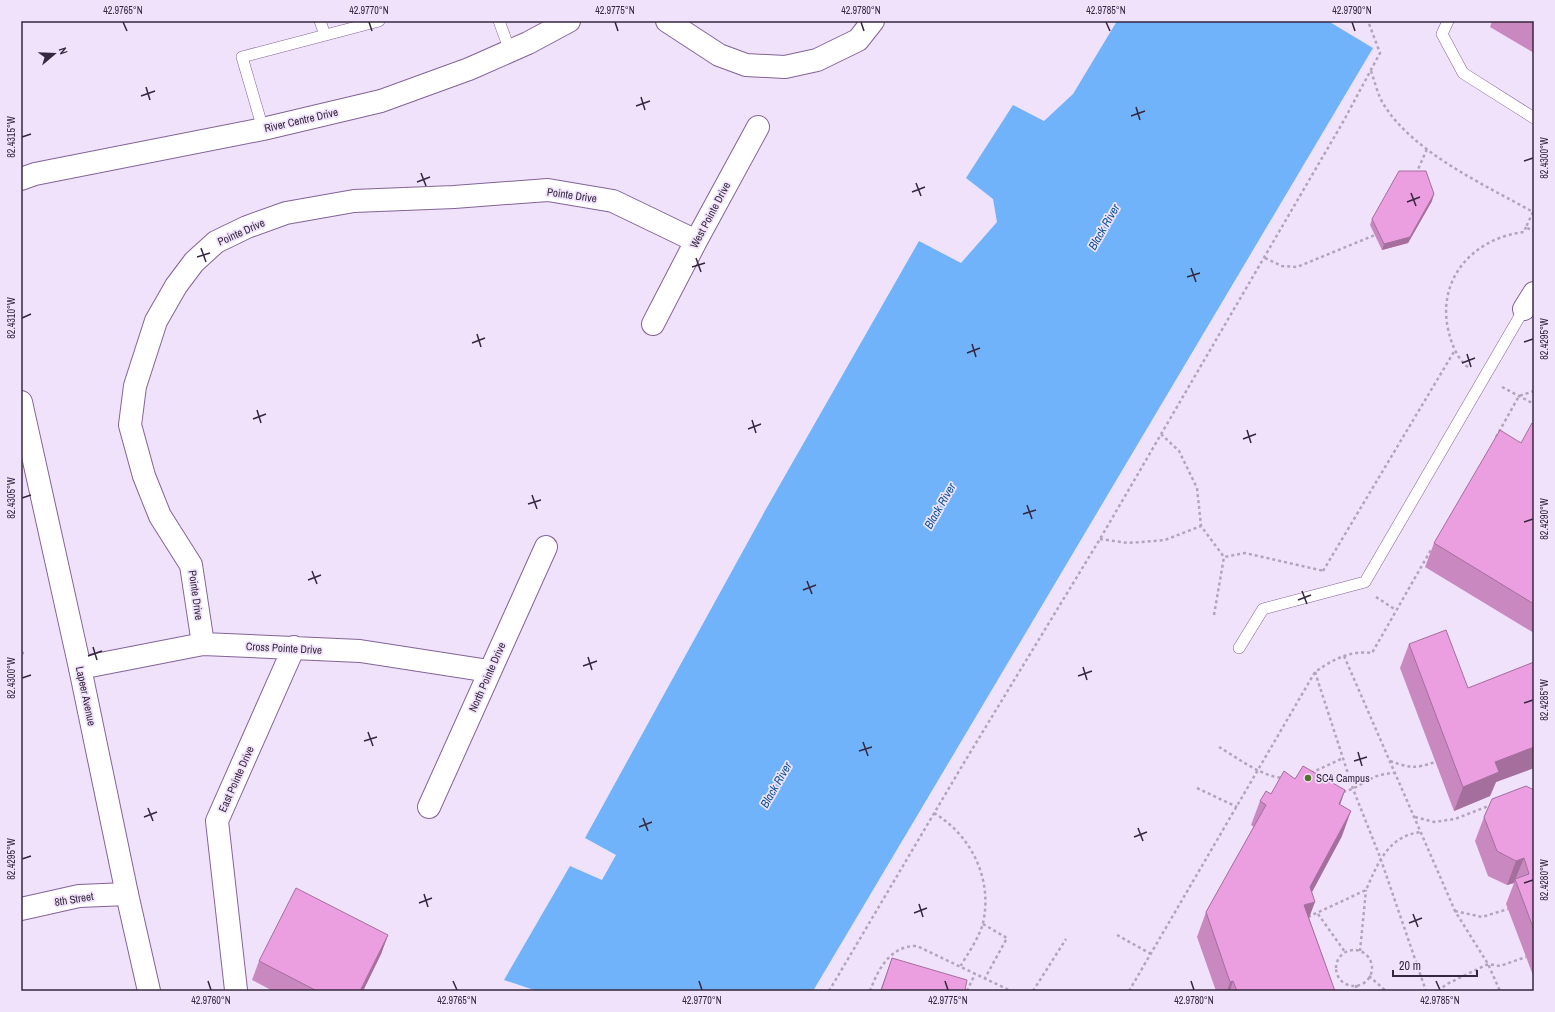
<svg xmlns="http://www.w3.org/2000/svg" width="1555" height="1012" viewBox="0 0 1555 1012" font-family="'Archivo Narrow',sans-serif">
<rect width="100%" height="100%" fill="#f0e2fa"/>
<path fill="#71b3fb" d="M1117 21H1328L1373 48 813 991H537L504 980 570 866 602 880 616 855 585 838 766 509 919 241 961 263 997 222 993 199 966 178 1013 105 1044 121 1073 94Z"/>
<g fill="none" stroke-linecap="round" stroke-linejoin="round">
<defs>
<path id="lane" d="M320 21 325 35
M499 21 510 51
M1448 21 1442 34 1463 73 1534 118
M263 129 242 57 379 21
M1239 648 1263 609 1365 582 1524 309"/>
<path id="street" d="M667 21 719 55 746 65 785 67 817 60 858 40 873 21
M21 179 35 174 263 129 381 101 469 69 528 43 569 21
M1524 309 1534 293
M653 324 696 241 758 127
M203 644 191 565 160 516 144 476 130 425 135 386 156 321 176 286 194 262 216 242 247 227 286 213 354 201 454 197 548 190 613 201 696 241
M80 668 203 644 360 651 489 671
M429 807 546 547
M21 909 79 896 127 894
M236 990 217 821 294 647"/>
<path id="secondary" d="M21 402 80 668 127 894 149 991"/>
</defs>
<use href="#lane" stroke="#836398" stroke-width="12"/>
<use href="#street" stroke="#836398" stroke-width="24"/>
<use href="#secondary" stroke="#836398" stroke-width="24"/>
<path stroke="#b2a4bb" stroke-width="2.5" stroke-dasharray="3 3" stroke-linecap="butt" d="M1371 71C1375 82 1378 96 1384 105 1414 153 1485 185 1533 212L1526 227 1534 232
M1416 174 1427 149
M1265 258 1282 266 1297 267 1375 235
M1468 367C1458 360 1452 345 1449 333 1435 280 1473 238 1524 232L1526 227
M1502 387 1534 404
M1161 434 1179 451 1197 488 1201 526
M1496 437 1519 396 1534 391
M1100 539 1128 543 1165 540 1201 526 1224 557 1245 553 1324 571
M1323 571 1455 350
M1376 597 1396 610
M1214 615 1224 557
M21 653H25
M1344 656 1455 911 1488 964 1500 991
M1315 672 1353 789 1380 857 1426 991
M1219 747C1238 758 1260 776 1283 778
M1390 761C1410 768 1415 769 1435 762
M1311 773 1343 758
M1197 788 1237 807
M1343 792C1365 786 1368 774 1395 773
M934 813C971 835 993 879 983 923 980 936 967 955 960 967
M1415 817 1434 822 1455 819 1491 805
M1455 911 1482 917 1508 909
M1318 914 1345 952
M1308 917 1366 890C1378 863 1388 836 1421 832
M983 924 1007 938 985 978
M1117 935 1151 954
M1336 968a18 18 0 1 1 36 0a18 18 0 1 1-36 0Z
M1360 951 1366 890
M1369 976 1386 991
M1356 985 1357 991
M829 991 965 761 1100 539 1343 122 1380 53 1368 21
M870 991C878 969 891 945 917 946L1011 991
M967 991 975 974
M1033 991 1066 939
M1129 991 1315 672C1332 660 1350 650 1372 653L1432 548
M1438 991 1447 984 1488 964 1500 966 1526 957"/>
<use href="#lane" stroke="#fff" stroke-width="11"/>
<use href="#street" stroke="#fff" stroke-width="22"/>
<use href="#secondary" stroke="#fff" stroke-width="22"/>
</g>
<path fill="#ca88c1" d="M1492 21H1534V53L1490 27Z
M1432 201 1408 243 1382 250 1370 225 1372 219Z
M1534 424V633L1425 567 1434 543 1521 443Z
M1409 644 1468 688 1534 662V768L1496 782 1490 796 1454 811 1400 668Z
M1295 779 1340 805 1342 836 1312 892 1309 918 1335 991H1216L1197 937 1206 912 1254 827 1251 825 1260 801Z
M1534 790V978L1506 904 1514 883 1507 885 1488 876 1475 841 1484 817Z
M388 935 381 954 363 991H273L252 980 259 961Z
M892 958 965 990 968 991H880Z"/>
<path fill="#a46f9d" d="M1434 194 1432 201 1408 243 1382 250 1384 244Z
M1534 747V768L1496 782 1490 796 1454 811 1463 787 1495 762Z
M1345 790 1337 814 1339 804Z
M1351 811 1342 836 1305 905 1315 902 1306 926 1295 929 1310 887Z
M1524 858 1515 880V879L1514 883 1507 885 1516 861Z
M388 935 381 954 363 991H360Z
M1233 981 1230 991H1227L1230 982Z"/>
<path fill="#eb9ee0" stroke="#a46f9d" d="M1530 21H1534V24Z
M1399 171H1426L1434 194 1410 237 1384 244 1372 219Z
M1532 423 1534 424V604L1434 543 1500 430 1521 443Z
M1446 630 1468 688 1534 662V747L1495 762 1499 772 1463 787 1409 644Z
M1303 766 1345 790 1339 804 1351 811 1310 887 1315 902 1304 905 1335 991H1237L1233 981 1230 982 1206 912 1266 805 1260 801 1266 791 1271 794 1284 771 1295 779Z
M1526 786 1534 790V930L1515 879 1529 874 1524 858 1516 861 1497 851 1484 817 1492 799Z
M296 888 388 935 360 991H317L259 961Z
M892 958 967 980 965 990 968 991H881Z"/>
<path fill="none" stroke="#35273d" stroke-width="1.5" d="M123 22 127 31M369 22 372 31M615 22 618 31M861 22 864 31M1106 22 1110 31M1352 22 1355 31M146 87 150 100M141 96 155 91M641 97 645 110M636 106 650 101M1136 107 1140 120M1131 116 1145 111M22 137 31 134M1524 161 1533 158M421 173 426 186M417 182 430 177M916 183 921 196M912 192 925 187M1411 193 1416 206M1407 202 1420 197M201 248 206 262M197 257 210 253M696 258 701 272M692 267 705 263M1191 268 1196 282M1187 277 1200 273M22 318 31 314M477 334 481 347M1524 342 1533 339M472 343 485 338M972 344 976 357M967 353 980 348M1467 354 1471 367M1462 363 1475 358M257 410 261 423M253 419 266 414M752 420 756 433M748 429 761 424M1247 430 1251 443M1243 439 1256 434M532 495 537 509M22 498 31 495M528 504 541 500M1027 505 1032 519M1023 514 1036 510M1524 522 1533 519M312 571 317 584M308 580 321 575M807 581 812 594M803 590 816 585M1302 591 1307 604M1298 600 1311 595M93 647 97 660M88 656 102 651M588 657 592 670M583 666 597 661M1083 667 1087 680M1078 676 1092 671M22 678 31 675M1524 703 1533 700M368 732 373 746M364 741 377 737M863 742 868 756M859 751 872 747M1358 752 1362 766M1354 761 1367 757M148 808 153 821M144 817 157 812M643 818 648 831M639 827 652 822M1138 828 1143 841M1134 837 1147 832M22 859 31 856M1524 883 1533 880M424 894 428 907M419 903 432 898M919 904 923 917M914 913 927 908M1413 914 1418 927M1409 923 1422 918M208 981 211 990M453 981 457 990M699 981 702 990M945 981 948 990M1191 981 1194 990M1436 981 1440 990"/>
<circle fill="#50732c" stroke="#f0e2fa" stroke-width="1.5" cx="1308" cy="778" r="4"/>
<g text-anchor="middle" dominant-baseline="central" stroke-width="3.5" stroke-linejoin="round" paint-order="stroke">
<g font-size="11" fill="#35273d" stroke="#f0e2fa">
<text transform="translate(301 120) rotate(-13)">River Centre Drive</text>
<text transform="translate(572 195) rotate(8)">Pointe Drive</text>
<text transform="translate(710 215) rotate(-62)">West Pointe Drive</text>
<text transform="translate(241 232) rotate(-24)">Pointe Drive</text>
<text transform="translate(196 595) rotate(82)">Pointe Drive</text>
<text transform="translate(284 648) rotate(3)">Cross Pointe Drive</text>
<text transform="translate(487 677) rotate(-66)">North Pointe Drive</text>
<text transform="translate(86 696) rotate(78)">Lapeer Avenue</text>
<text transform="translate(236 779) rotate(-66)">East Pointe Drive</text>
<text transform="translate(74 899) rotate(-9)">8th Street</text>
</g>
<g font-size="11" fill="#35273d" stroke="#f0e2fa" text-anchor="start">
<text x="1316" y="778">SC4 Campus</text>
</g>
<g font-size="12" font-style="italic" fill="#0d5494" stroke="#f0e2fa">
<text transform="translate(1104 227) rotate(-60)">Black River</text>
<text transform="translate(940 506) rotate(-60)">Black River</text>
<text transform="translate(776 785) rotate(-60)">Black River</text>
</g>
</g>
<rect width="1555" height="1012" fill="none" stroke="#f0e2fa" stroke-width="44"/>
<g transform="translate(54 54) rotate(71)" stroke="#f0e2fa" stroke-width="3" paint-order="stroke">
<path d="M0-3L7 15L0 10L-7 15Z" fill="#35273d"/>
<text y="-6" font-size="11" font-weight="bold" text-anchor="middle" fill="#35273d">N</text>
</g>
<path d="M1393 970v6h84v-6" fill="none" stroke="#35273d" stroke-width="2"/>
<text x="1399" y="970" font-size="12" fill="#35273d" stroke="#f0e2fa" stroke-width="3" paint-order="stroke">20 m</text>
<rect x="22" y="22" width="1511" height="968" fill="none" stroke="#35273d" stroke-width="1.5"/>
<g font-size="10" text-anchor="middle" fill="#35273d">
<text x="123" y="14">42.9765°N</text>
<text x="369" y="14">42.9770°N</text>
<text x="615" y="14">42.9775°N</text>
<text x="861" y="14">42.9780°N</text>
<text x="1106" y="14">42.9785°N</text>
<text x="1352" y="14">42.9790°N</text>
<text transform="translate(11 137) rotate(-90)" y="4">82.4315°W</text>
<text transform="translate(1544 158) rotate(-90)" y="4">82.4300°W</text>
<text transform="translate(11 318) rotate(-90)" y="4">82.4310°W</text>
<text transform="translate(1544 339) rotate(-90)" y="4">82.4295°W</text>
<text transform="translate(11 498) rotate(-90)" y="4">82.4305°W</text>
<text transform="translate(1544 519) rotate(-90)" y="4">82.4290°W</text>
<text transform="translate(11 678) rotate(-90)" y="4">82.4300°W</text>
<text transform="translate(1544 700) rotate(-90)" y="4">82.4285°W</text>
<text transform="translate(11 859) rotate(-90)" y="4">82.4295°W</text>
<text transform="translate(1544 880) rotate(-90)" y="4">82.4280°W</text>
<text x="211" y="1004">42.9760°N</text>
<text x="457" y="1004">42.9765°N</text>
<text x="702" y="1004">42.9770°N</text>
<text x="948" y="1004">42.9775°N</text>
<text x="1194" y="1004">42.9780°N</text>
<text x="1440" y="1004">42.9785°N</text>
</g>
</svg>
